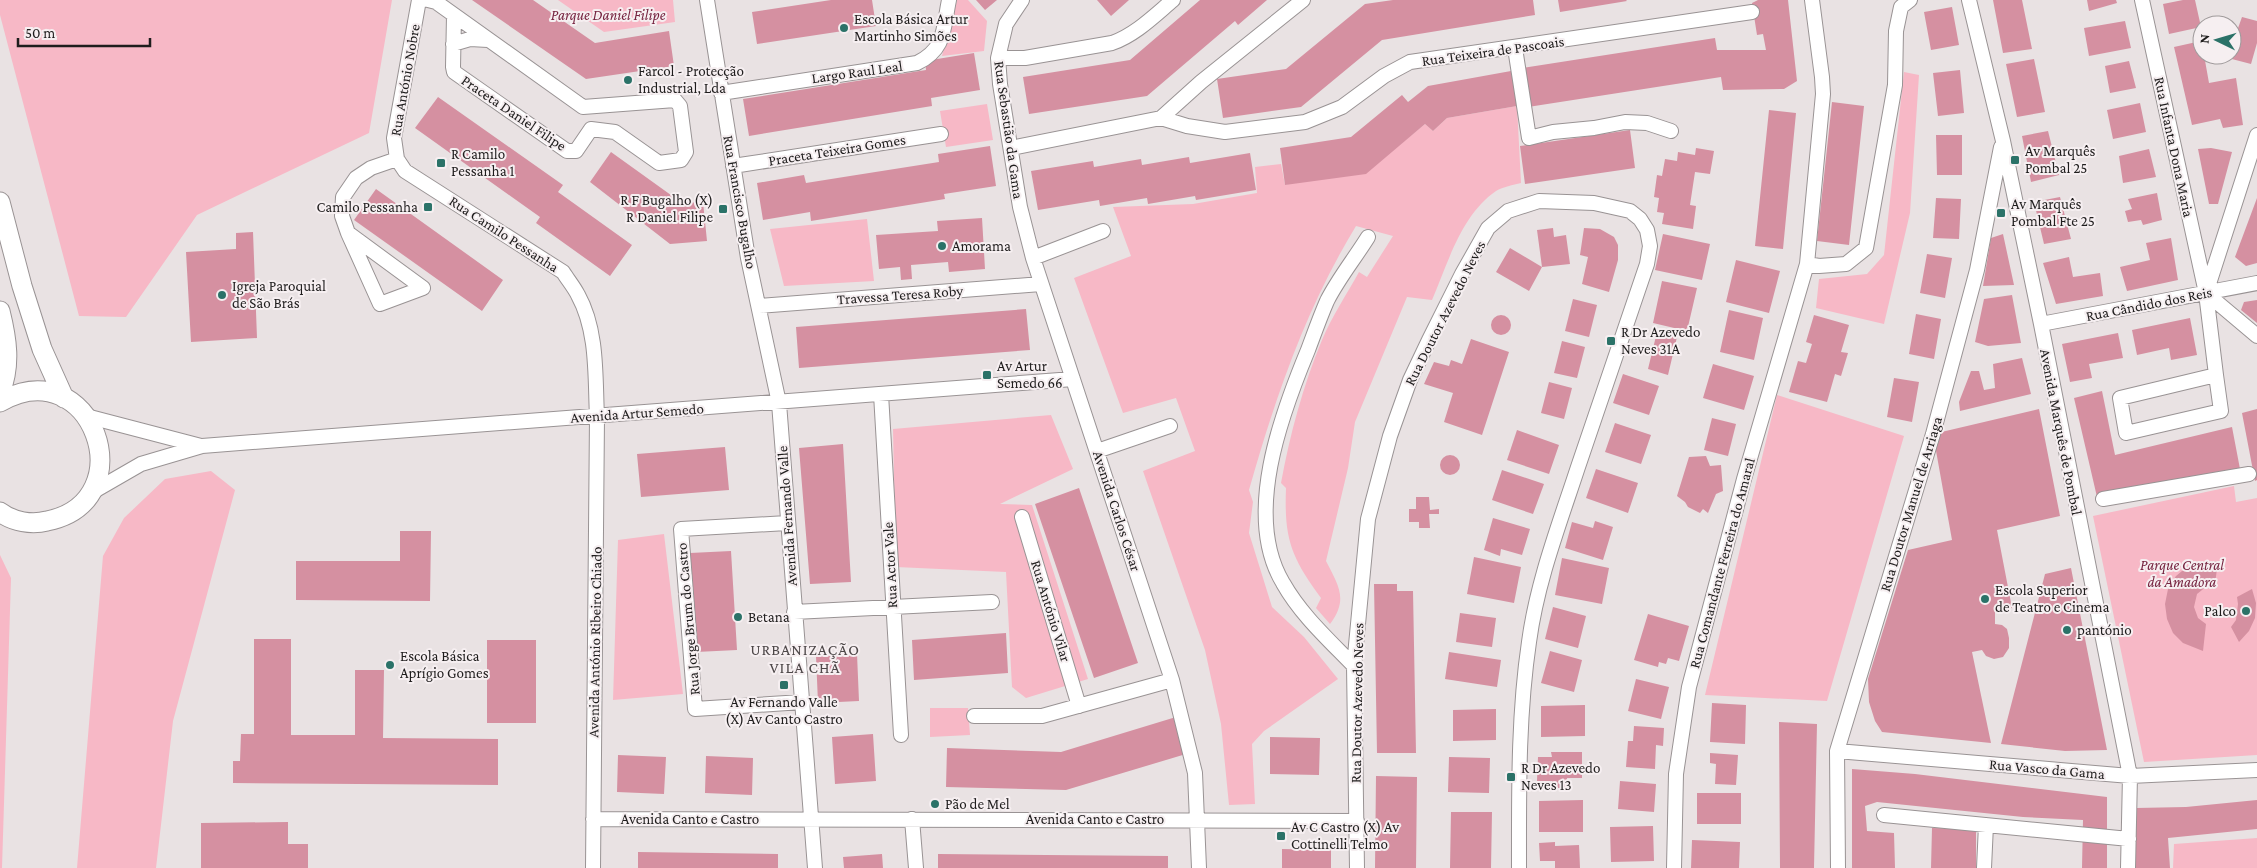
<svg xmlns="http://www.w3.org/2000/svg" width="2257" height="868" viewBox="0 0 2257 868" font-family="'Crimson Pro',serif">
<rect width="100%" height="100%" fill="#e9e2e3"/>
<path fill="#f7b8c6" d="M0 0H392L369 133 197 215 126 317 79 316 0 15Z
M558 0H673L675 22 604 32Z
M957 0H968L987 21 984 51 942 56Z
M1904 72 1919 75 1910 213 1884 324 1816 308 1819 279 1867 274 1884 255Z
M987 104 993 140 946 147 940 111Z
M1517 106 1521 183C1513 185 1503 187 1496 191 1461 215 1448 263 1432 300L1407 297 1355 422 1348 468 1326 561C1338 585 1349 599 1330 624L1316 608 1321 598C1291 557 1284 539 1286 488L1281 483C1290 434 1303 386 1322 340 1332 316 1347 294 1359 272L1367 277 1393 236 1356 226C1306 308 1275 398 1249 490L1253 502 1249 533 1272 607 1304 637 1338 679 1264 731 1252 744 1255 804 1229 805 1221 724 1205 650 1143 471 1195 451 1176 398 1123 413 1074 278 1131 256 1113 207 1193 204 1257 193 1255 167 1281 164 1285 185 1391 152 1425 124 1433 131 1447 118Z
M867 219 874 281 784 286 770 229Z
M1777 395 1904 436 1827 701 1705 695Z
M1051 415 1073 469 1000 504 1032 505 1088 679 1026 698 1012 687 1006 572 896 567 893 429Z
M211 471 235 490 173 721 156 868H77L103 556 124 518 165 479Z
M2234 486 2236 502 2257 498V755L2144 762 2093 516Z
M664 534 683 694 613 700 618 540Z
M0 555 11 578 2 868H0Z
M930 708H968L970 735 930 737Z
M2257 838V868H2173L2174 844Z"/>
<path fill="#d590a1" d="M472 0H533L595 43 669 31 674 66 586 79Z
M831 0H872L876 26 757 44 752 12Z
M976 0H997L985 10Z
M1097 0H1129L1111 16Z
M1200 0H1267L1238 25 1235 21 1147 96 1029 114 1023 77 1130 60Z
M1393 0H1533L1535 15 1382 40 1301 107 1223 118 1217 79 1286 69 1365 4Z
M1558 0H1626L1627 1 1560 12Z
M1758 0H1788L1797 81 1784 89 1723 90 1721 77 1528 107 1522 68 1715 38 1717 50H1766L1763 34 1757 35 1752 3Z
M1993 0H2022L2032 49 2003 53Z
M2087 0H2116L2117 3 2089 11Z
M2183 0H2195L2201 27 2169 34 2163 4Z
M1952 7 1959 45 1931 50 1924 12Z
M2242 17 2257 21V43L2251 64 2228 58 2229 55H2232V45Z
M2125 21 2131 48 2089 56 2084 28Z
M2201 41 2202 55H2204L2209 83 2236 78 2243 125 2223 128 2220 119 2192 125 2174 47Z
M974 53 980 90 931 98 932 106 749 136 743 99 926 70 925 61Z
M2034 59 2045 112 2017 117 2006 64Z
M2129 61 2136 88 2110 93 2105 66Z
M1960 70 1964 113 1938 116 1933 73Z
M1511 71 1517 106 1447 118 1433 131 1425 124 1366 174 1285 185 1280 148 1351 137 1402 95 1408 102 1428 86Z
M438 97 563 185 558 192 632 245 610 276 536 223 540 217 415 128Z
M1832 102 1864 106 1849 245 1817 241Z
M2140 103 2146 132 2113 139 2107 110Z
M1769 110 1796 113 1783 249 1755 246Z
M1630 130 1635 168 1525 184 1520 146Z
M2048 131 2059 175 2031 182 2022 136Z
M1936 135H1962V175H1937Z
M990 146 996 186 944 194 945 199 811 221 810 212 763 220 757 183 804 175 806 183 850 176 939 162 938 154Z
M1696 148 1714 151 1710 174 1695 172 1690 205 1696 206 1693 229 1662 224 1664 213 1657 212 1659 198 1654 197 1657 175 1662 176 1665 159 1677 161 1678 152 1695 155Z
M2211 148 2232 152 2218 204H2209L2198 149Z
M2149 149 2156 177 2123 183 2119 156Z
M611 152 682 203 703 202 707 241 670 244 590 182Z
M1250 153 1256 190 1196 200 1195 196 1148 204 1147 198 1100 206 1099 200 1038 210 1031 171 1093 161 1094 167 1141 159 1142 165 1189 157 1190 163Z
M376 189 503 280 482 311 354 220Z
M2157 193 2162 220 2143 225 2141 220 2128 222 2125 211 2132 209 2128 199Z
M2060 197 2071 239 2044 244 2034 202Z
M1936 198 1961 199 1959 239 1933 238Z
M2257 198V263L2246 266 2235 257Z
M982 218 985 269 949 272 948 262 911 265 912 279 901 280 900 267 879 269 876 235 938 231 937 221Z
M1553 228 1554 237 1566 235 1570 264 1542 267 1529 291 1496 272 1510 248 1542 267 1537 230Z
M1584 228 1600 229 1614 237 1618 245V260L1609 292 1582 284 1588 257 1580 255Z
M253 232 257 338 191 342 186 252 236 249V233Z
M1663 234 1710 244 1702 280 1655 270Z
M2003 234 2014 285 1983 286 1991 238Z
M2171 238 2178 280 2127 291 2120 267 2150 260 2146 243Z
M1927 254 1952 258 1945 298 1920 293Z
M2069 257 2073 277 2100 273 2103 296 2056 304 2043 263Z
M1736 260 1780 271 1769 313 1726 302Z
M1662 281 1697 288 1687 331 1653 323Z
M2012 295 2021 343 1988 346 1975 342 1984 299Z
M1573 299 1597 305 1589 337 1565 331Z
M2257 300V323L2241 310 2244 302Z
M1026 309 1030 350 799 368 796 327Z
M1729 310 1763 318 1754 360 1720 352Z
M1916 314 1941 319 1934 359 1909 354Z
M1814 315 1849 325 1841 352 1848 353 1841 376 1835 374 1827 402 1789 392 1798 361 1806 363 1812 344 1806 342Z
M1491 325a10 10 0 1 1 20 0a10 10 0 1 1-20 0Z
M2190 318 2197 355 2171 360 2169 348 2137 355 2132 330Z
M1657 332 1677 337 1668 375 1648 369Z
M2118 333 2123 358 2089 364 2092 378 2070 382 2062 344Z
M1471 339 1509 352 1482 435 1444 422 1453 393 1424 384 1434 362 1449 366 1451 360 1462 364Z
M1562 341 1585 347 1577 378 1554 373Z
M2022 358 2031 394 1960 411 1959 402 1971 371H1979L1984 390 1995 388 1993 364Z
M1713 364 1754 376 1744 410 1703 398Z
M1623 374 1659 386 1649 415 1613 403Z
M1894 378 1919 382 1912 422 1887 417Z
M1549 382 1572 388 1564 419 1541 413Z
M2102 391 2115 455 2232 427 2240 469 2097 497 2074 398Z
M2039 409 2060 516 1997 530 2012 608 1995 611V624L2002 625 2007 629 2009 638V648L2003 657 1994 659 1986 656 1982 650 1972 652 1991 743 1882 732 1875 721 1869 702 1868 679 1908 550 1952 540 1933 434Z
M2257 409V480L2255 481 2242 413Z
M1712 418 1736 424 1728 456 1704 450Z
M1615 423 1651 435 1641 464 1605 452Z
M1517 430 1559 445 1549 474 1507 460Z
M843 444 851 582 810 584 799 448Z
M725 447 729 490 641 497 637 454Z
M1440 465a10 10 0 1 1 20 0a10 10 0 1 1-20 0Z
M1706 456 1710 466 1721 465 1723 491 1716 494 1708 513 1703 509 1700 513 1688 507 1685 502 1677 496 1689 457Z
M1596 469 1638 483 1628 513 1586 498Z
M1502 470 1544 484 1533 514 1492 500Z
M1079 488 1138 663 1094 678 1035 504Z
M1416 497H1429L1430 510 1439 509V514H1429L1430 528H1419V522H1409V509H1416Z
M1493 518 1530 529 1522 555 1501 549 1500 556 1484 550Z
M1595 521 1613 527 1603 560 1565 548 1572 522 1593 528Z
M400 531H431L430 601 296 600V561H400Z
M731 551 737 650 696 652 690 553Z
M1474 557 1521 567 1514 603 1467 594Z
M1562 558 1609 568 1602 604 1555 595Z
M2203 561H2218L2215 584 2207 586 2197 594 2194 607 2198 618 2206 624 2203 651 2183 643 2173 633 2167 619 2165 604 2168 589 2176 576 2188 566Z
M2071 568 2107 750 2065 751 2001 744 2045 574Z
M1374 584H1397V591H1413L1416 753H1377Z
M2252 589 2256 603 2255 618 2249 631 2239 642 2231 627 2236 620 2238 604 2237 597Z
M1553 607 1586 616 1578 648 1545 639Z
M1460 613 1496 618 1492 647 1456 642Z
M1648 614 1689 626 1679 661 1668 658 1666 664 1659 662 1658 667 1634 660Z
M1006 633 1008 673 914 680 912 640Z
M254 639H291V735H355V670H384L383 738 498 739V785L233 783V761H240L241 734H254Z
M487 640H536V723H487Z
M1550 651 1582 660 1574 692 1541 683Z
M1449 652 1501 660 1497 687 1445 679Z
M857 654 859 701 818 703 816 656Z
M1636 679 1669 687 1661 719 1628 711Z
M1712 703 1746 705 1745 744 1710 742Z
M1585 705V736L1541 737V706Z
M1496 709V740L1453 741V710Z
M1176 717 1186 754 1066 790 946 787 947 748 1061 752Z
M1779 722 1817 724 1814 868H1780Z
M1634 726 1664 728 1663 746 1656 745 1655 769 1626 767 1628 741H1633Z
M873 734 876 781 835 784 832 737Z
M1270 737 1320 738 1319 775 1270 774Z
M1551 752H1582V778H1567V788H1552V781H1537L1538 757H1552Z
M1710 753 1738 755 1736 785 1715 784 1716 764 1710 763Z
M618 755 666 757 664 794 617 792Z
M706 756 753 758 752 795 705 793Z
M1449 757 1490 758 1489 793 1448 792Z
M1852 769 1915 774 2107 797V868H2082L2083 820 2023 817 1877 802 1865 806 1867 831 1894 833 1895 868H1852Z
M1376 776 1417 777 1416 868H1375Z
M1620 781 1656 784 1654 812 1618 809Z
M1697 793H1741V824H1697Z
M1583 800V832H1539V801Z
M2257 800V829L2168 838 2170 868H2136V808L2186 807Z
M1451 812H1492L1491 868H1450Z
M288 822V844H308V868H201V823Z
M1653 826 1654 861 1611 862 1610 827Z
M1932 828 1976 829V868H1931Z
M1692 840 1740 842 1739 868H1691Z
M1555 842V846L1579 845 1580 868H1555V861H1540L1539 843Z
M1282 849 1331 850V868H1282Z
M638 852 778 854V868H638Z
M882 854 883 868H844L843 857Z
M938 854 1168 856V868H938Z"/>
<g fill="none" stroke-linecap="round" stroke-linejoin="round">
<defs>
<path id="street" d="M419 0 394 138 397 159 405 171 563 272C568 280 574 287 578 295 598 331 595 377 597 417L593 868
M428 0 436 2 583 107 675 100 680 106 686 152 681 160 659 163 615 132 591 129 576 151H567L454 72 453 67 454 16
M707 0 748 258 779 403 815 868
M1022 0 1006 24 998 58 1000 84 1020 207 1033 258 1172 680 1195 773 1199 868
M1969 0 2003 141 2041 324 2130 776 2128 868
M2142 0 2206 293 2216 375 2120 398 2126 433 2221 411 2216 375
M453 44 470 39 488 40
M1515 48 1529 138 1553 132 1594 128 1625 122 1647 123 1671 131
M998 58H1025L1112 43C1135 35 1154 16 1173 0
M721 93 917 63C946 49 943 29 949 0
M1161 118 1187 126 1225 132 1305 122 1342 107 1384 76 1410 62 1752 12
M1011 148 1161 118 1201 82 1303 0
M733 166 941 134
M348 233 380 304 423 288 348 233 342 216 343 197 356 178 371 168 397 159
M1033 258 1103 231
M1807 264 1819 266 1846 264 1866 248 1895 85 1896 31 1901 7 1910 0
M2206 293 2257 135
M2206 293 2257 336
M759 306 1041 284
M2041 324 2257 283
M881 394 901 735
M86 416 201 446
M1097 451 1170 426
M89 494 141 464 202 446 1073 379
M2103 499 2249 474
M1022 517 1079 706
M787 523 681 529 695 709 802 702
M794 612 992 602
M1354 666C1329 640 1301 615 1283 583 1243 516 1281 415 1308 350 1314 334 1320 317 1327 301 1338 279 1355 258 1368 237
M974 716H1042L1172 680
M1837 751 2130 776 2257 770
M1884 815 2129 839
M593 819 1357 821
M912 819 916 868
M1357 868 1354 666 1368 519 1390 436 1410 380 1429 340 1462 274 1488 228 1508 211 1539 201 1594 203 1630 211 1640 219 1647 230 1650 246 1647 264C1624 331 1601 399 1578 467 1559 525 1537 582 1529 642 1518 716 1519 793 1519 868
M1674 868 1676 774 1689 687 1744 479 1807 264 1823 94 1822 77 1812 0
M1838 868 1837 751 1933 434 1977 270 2001 147
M1984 868 1986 825"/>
<path id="secondary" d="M0 202 22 286 42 349 64 398
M0 311C7 339 11 365 0 393
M0 402C92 349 146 501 47 521 32 525 13 522 0 512"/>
</defs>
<use href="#street" stroke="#999394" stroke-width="16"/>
<use href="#secondary" stroke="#999394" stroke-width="21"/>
<use href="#street" stroke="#fff" stroke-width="14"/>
<use href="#secondary" stroke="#fff" stroke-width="19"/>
</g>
<g fill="#2b7268" stroke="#f6eff1" stroke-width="2">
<circle cx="844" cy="28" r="5"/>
<circle cx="628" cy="80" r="5"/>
<rect x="2010" y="155" width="10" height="10" rx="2.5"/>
<rect x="436" y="158" width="10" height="10" rx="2.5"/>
<rect x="423" y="202" width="10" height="10" rx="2.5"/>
<rect x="718" y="204" width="10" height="10" rx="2.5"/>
<rect x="1996" y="208" width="10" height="10" rx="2.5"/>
<circle cx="942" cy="246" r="5"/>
<circle cx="222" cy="295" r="5"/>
<rect x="1606" y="336" width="10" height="10" rx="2.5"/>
<rect x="982" y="370" width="10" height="10" rx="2.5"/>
<circle cx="1985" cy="599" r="5"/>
<circle cx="2246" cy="611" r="5"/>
<circle cx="738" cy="617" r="5"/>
<circle cx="2067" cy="630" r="5"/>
<circle cx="390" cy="665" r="5"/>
<rect x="779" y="680" width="10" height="10" rx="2.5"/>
<rect x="1506" y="772" width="10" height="10" rx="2.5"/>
<circle cx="935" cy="804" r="5"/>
<rect x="1276" y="831" width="10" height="10" rx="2.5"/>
</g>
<g text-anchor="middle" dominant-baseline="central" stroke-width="4" stroke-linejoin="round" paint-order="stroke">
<g font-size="15" font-style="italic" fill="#762440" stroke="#f6eff1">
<text x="608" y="15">Parque Daniel Filipe</text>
<text x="2182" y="565">Parque Central<tspan x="2182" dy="17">da Amadora</tspan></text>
</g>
<g font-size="15" fill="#1f1d1d" stroke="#f6eff1" text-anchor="start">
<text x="854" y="19">Escola Básica Artur<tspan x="854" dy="17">Martinho Simões</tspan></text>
<text x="638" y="71">Farcol - Protecção<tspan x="638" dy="17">Industrial, Lda</tspan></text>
<text x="2025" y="151">Av Marquês<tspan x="2025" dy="17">Pombal 25</tspan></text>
<text x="451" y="154">R Camilo<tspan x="451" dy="17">Pessanha 1</tspan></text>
<text x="713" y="200" text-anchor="end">R F Bugalho (X)<tspan x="713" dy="17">R Daniel Filipe</tspan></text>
<text x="2011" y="204">Av Marquês<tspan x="2011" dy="17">Pombal Fte 25</tspan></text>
<text x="418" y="207" text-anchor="end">Camilo Pessanha</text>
<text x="952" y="246">Amorama</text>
<text x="232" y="286">Igreja Paroquial<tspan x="232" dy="17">de São Brás</tspan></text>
<text x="1621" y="332">R Dr Azevedo<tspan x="1621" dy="17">Neves 31A</tspan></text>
<text x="997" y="366">Av Artur<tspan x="997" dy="17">Semedo 66</tspan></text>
<text x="1995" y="590">Escola Superior<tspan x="1995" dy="17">de Teatro e Cinema</tspan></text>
<text x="2236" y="611" text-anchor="end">Palco</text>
<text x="748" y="617">Betana</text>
<text x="2077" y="630">pantónio</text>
<text x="400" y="656">Escola Básica<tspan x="400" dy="17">Aprígio Gomes</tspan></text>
<text x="784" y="702" text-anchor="middle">Av Fernando Valle<tspan x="784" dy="17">(X) Av Canto Castro</tspan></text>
<text x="1521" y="768">R Dr Azevedo<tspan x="1521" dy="17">Neves 13</tspan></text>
<text x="945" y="804">Pão de Mel</text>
<text x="1291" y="827">Av C Castro (X) Av<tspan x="1291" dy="17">Cottinelli Telmo</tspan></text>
</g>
<g font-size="15" fill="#1f1d1d" stroke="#f6eff1">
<text transform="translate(1493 51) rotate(-8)">Rua Teixeira de Pascoais</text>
<text transform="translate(857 72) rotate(-8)">Largo Raul Leal</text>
<text transform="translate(405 80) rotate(-80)">Rua António Nobre</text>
<text transform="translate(514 113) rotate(34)">Praceta Daniel Filipe</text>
<text transform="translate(1009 130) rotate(82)">Rua Sebastião da Gama</text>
<text transform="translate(2174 147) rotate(78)">Rua Infanta Dona Maria</text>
<text transform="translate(837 150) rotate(-9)">Praceta Teixeira Gomes</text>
<text transform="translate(740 202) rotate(80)">Rua Francisco Bugalho</text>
<text transform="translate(504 234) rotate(33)">Rua Camilo Pessanha</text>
<text transform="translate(900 295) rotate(-4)">Travessa Teresa Roby</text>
<text transform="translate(2149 304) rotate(-11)">Rua Cândido dos Reis</text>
<text transform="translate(1445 313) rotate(-63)">Rua Doutor Azevedo Neves</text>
<text transform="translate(637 413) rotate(-4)">Avenida Artur Semedo</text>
<text transform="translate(2061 432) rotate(79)">Avenida Marquês de Pombal</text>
<text transform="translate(1911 504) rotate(-73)">Rua Doutor Manuel de Arriaga</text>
<text transform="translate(1117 511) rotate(72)">Avenida Carlos César</text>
<text transform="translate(787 516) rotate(-94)">Avenida Fernando Valle</text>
<text transform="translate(1722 563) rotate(-75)">Rua Comandante Ferreira do Amaral</text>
<text transform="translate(890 565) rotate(-93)">Rua Actor Vale</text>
<text transform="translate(1051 611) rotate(73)">Rua António Vilar</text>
<text transform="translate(688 619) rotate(-95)">Rua Jorge Brum do Castro</text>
<text transform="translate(595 642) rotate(-89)">Avenida António Ribeiro Chiado</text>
<text transform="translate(1357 703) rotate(-89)">Rua Doutor Azevedo Neves</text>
<text transform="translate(2047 769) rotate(5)">Rua Vasco da Gama</text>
<text x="690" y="819">Avenida Canto e Castro</text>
<text x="1095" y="819">Avenida Canto e Castro</text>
</g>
<g font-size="16" letter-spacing="1" fill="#4e4849" stroke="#f6eff1">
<text x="805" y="649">URBANIZAÇÃO<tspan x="805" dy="18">VILA CHÃ</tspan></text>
</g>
</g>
<g transform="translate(2217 40) rotate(275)"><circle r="24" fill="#f6eff1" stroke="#a09b9c"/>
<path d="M0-4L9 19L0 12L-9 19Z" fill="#2b7268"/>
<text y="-8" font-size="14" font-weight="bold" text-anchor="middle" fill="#1f1d1d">N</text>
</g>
<path d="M18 38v8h132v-8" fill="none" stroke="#1f1d1d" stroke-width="2.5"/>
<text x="25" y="38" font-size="15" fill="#1f1d1d" stroke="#f6eff1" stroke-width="4" paint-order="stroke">50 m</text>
</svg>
